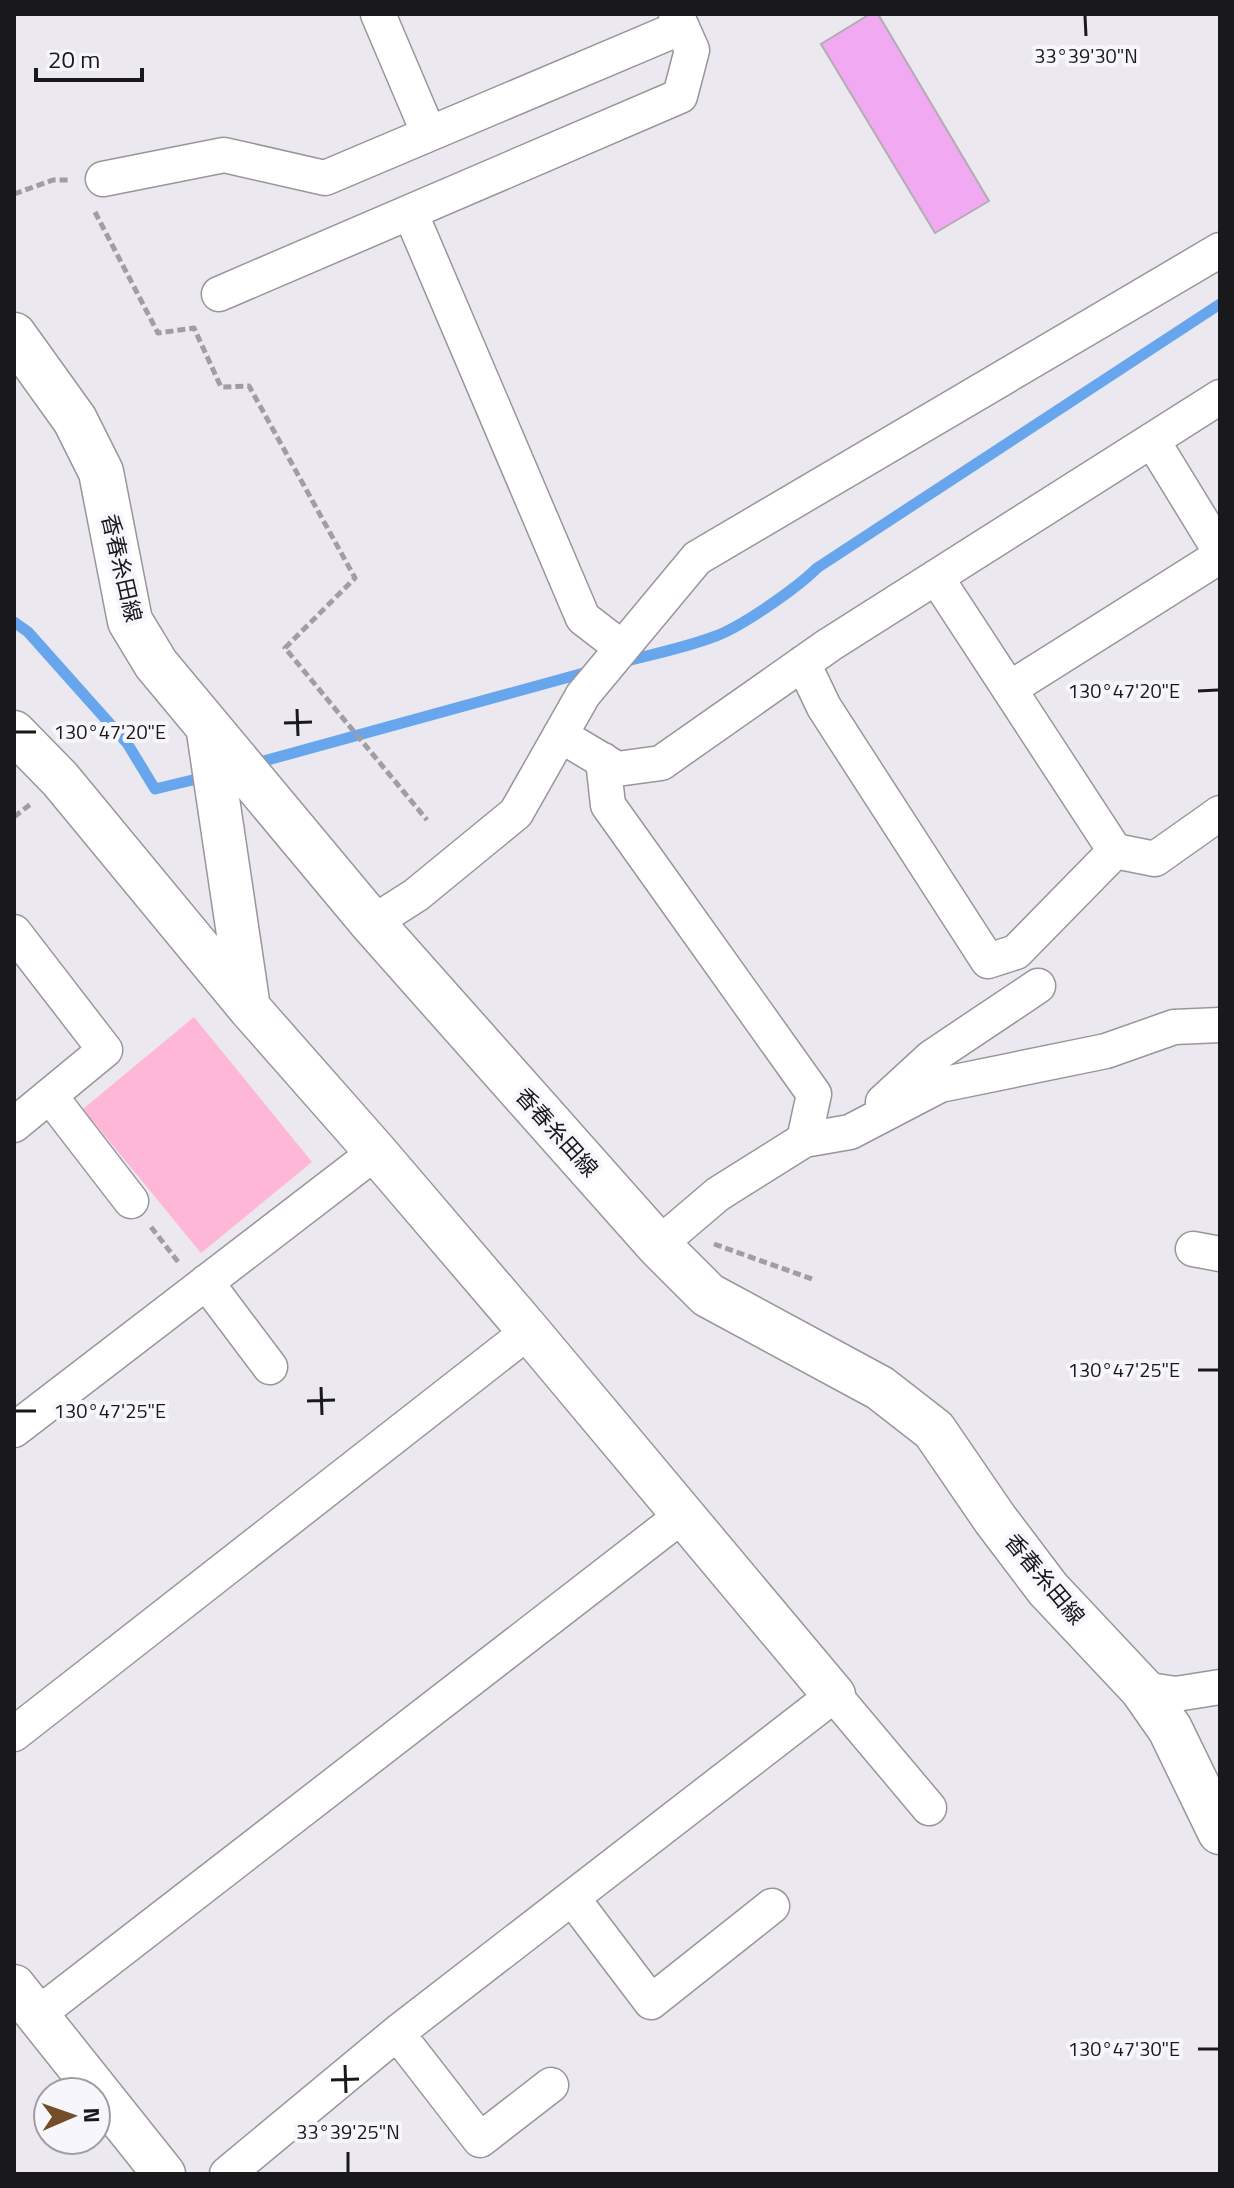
<svg xmlns="http://www.w3.org/2000/svg" width="1234" height="2188" viewBox="0 0 1234 2188" font-family="'Titillium Web','Noto Sans JP',sans-serif">
<rect width="100%" height="100%" fill="#ebe8ef"/>
<path fill="#feb7d6" d="M194 1017 312 1162 201 1253 83 1109Z"/>
<g fill="none" stroke-linecap="round" stroke-linejoin="round">
<path stroke="#67a6ed" stroke-width="11" d="M14 622 28 632 127 743 155 789 205 777
M623 662C653 654 684 648 713 637 740 628 797 588 817 568L1220 304
M253 764 591 671"/>
</g>
<path fill="#f1aaf1" stroke="#b2adb2" stroke-width="2" d="M870 14H878L989 201 935 233 821 44Z"/>
<g fill="none" stroke-linecap="round" stroke-linejoin="round">
<defs>
<path id="minor" d="M378 14 429 134
M103 179 224 155 325 178 682 27
M410 212 583 618 622 648
M219 294 680 96 692 50 676 14
M1152 440 1220 551
M936 577 1115 851 1155 859 1220 813
M803 663 824 707 988 961 1016 952 1115 851
M1009 689 1220 556
M560 735 617 769 661 763 829 645 1220 397
M603 760 608 805 814 1094 804 1140
M372 923 416 895 516 813 583 695 697 558 1220 250
M14 932 105 1050 14 1125
M50 1096 131 1201
M883 1102 932 1057 1038 986
M658 1245 718 1194 804 1140 850 1132 940 1085 1106 1051 1174 1027 1220 1025
M1193 1249 1220 1254
M206 1282 270 1367
M14 1430 376 1152
M1142 1689 1176 1694 1220 1687
M14 1734 529 1331
M573 1899 651 2002 772 1906
M37 2015 684 1514
M397 2033 480 2140 551 2085
M227 2174 397 2033 834 1695 929 1808"/>
<path id="tertiary" d="M207 725 249 1008
M14 732 60 779 250 1009 376 1152 529 1331 834 1695
M14 1986 164 2174"/>
<path id="secondary" d="M14 335 75 420 101 472 130 621 156 664 372 923 658 1245 708 1295 880 1388 934 1430 995 1519 1048 1589 1142 1689 1170 1729 1220 1832"/>
</defs>
<use href="#minor" stroke="#98969c" stroke-width="37"/>
<use href="#tertiary" stroke="#98969c" stroke-width="45"/>
<use href="#secondary" stroke="#98969c" stroke-width="47"/>
<path stroke="#a09ea3" stroke-width="5" stroke-dasharray="8 4" stroke-linecap="butt" d="M14 194 53 180H70
M95 212 158 333 194 328 221 387 249 386 355 578 285 648 427 820
M14 817 32 803
M151 1227 179 1263
M714 1244 812 1279"/>
<use href="#minor" stroke="#fff" stroke-width="34"/>
<use href="#tertiary" stroke="#fff" stroke-width="42"/>
<use href="#secondary" stroke="#fff" stroke-width="44"/>
</g>
<path fill="none" stroke="#19181b" stroke-width="3" d="M1085 16 1086 36M1198 691 1218 690M297 709 298 736M284 723 312 722M16 732H36M1198 1370H1218M321 1387 322 1415M307 1401 335 1400M16 1411H36M1198 2049H1218M345 2065 346 2093M331 2080 359 2079M348 2152V2172"/>
<g text-anchor="middle" dominant-baseline="central" stroke-width="8" stroke-linejoin="round" paint-order="stroke">
<g font-size="22" fill="#19181b" stroke="#f8f6fd">
<text transform="translate(122 568) rotate(77)">香春糸田線</text>
<text transform="translate(557 1132) rotate(48)">香春糸田線</text>
<text transform="translate(1045 1579) rotate(50)">香春糸田線</text>
</g>
</g>
<g font-size="20" text-anchor="middle" fill="#19181b" stroke="#f8f6fd" stroke-width="8" stroke-linejoin="round" paint-order="stroke">
<text x="1086" y="63">33°39'30"N</text>
<text x="1124" y="698">130°47'20"E</text>
<text x="110" y="739">130°47'20"E</text>
<text x="1124" y="1377">130°47'25"E</text>
<text x="110" y="1418">130°47'25"E</text>
<text x="1124" y="2056">130°47'30"E</text>
<text x="348" y="2139">33°39'25"N</text>
</g>
<rect width="1234" height="2188" fill="none" stroke="#19181b" stroke-width="32"/>
<g transform="translate(72 2116) rotate(88)"><circle r="38" fill="#f8f6fd" stroke="#9f9da3" stroke-width="2"/>
<path d="M0-6L14 30L0 20L-14 30Z" fill="#734e29"/>
<text y="-12" font-size="22" font-weight="bold" text-anchor="middle" fill="#19181b">N</text>
</g>
<path d="M36 68v12h106v-12" fill="none" stroke="#19181b" stroke-width="4"/>
<text x="48" y="68" font-size="24" fill="#19181b" stroke="#f8f6fd" stroke-width="6" paint-order="stroke">20 m</text>
</svg>
